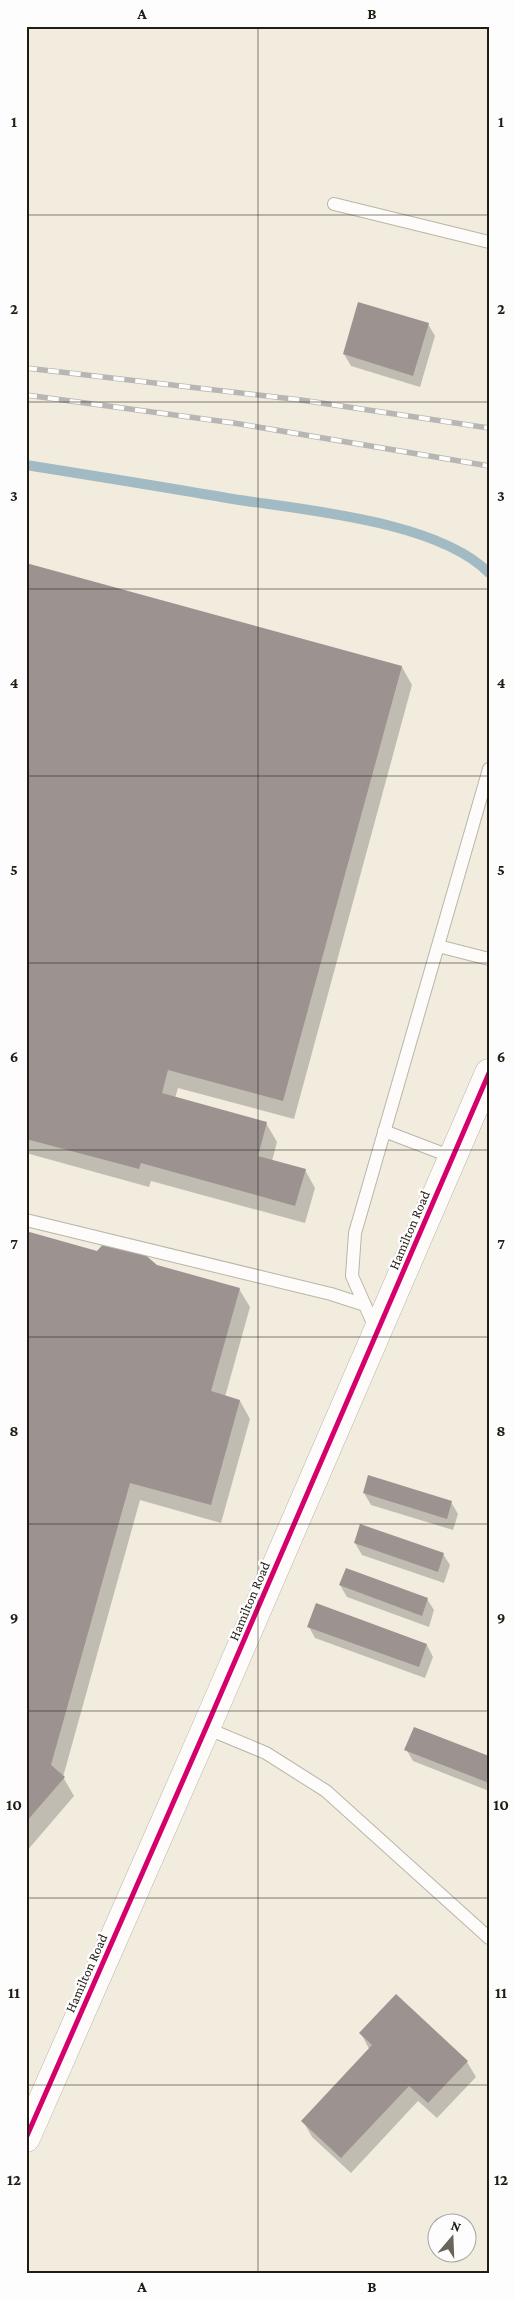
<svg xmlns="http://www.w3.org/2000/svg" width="515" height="2300" viewBox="0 0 515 2300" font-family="'Crimson Pro',serif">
<rect width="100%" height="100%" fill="#f2ecde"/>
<path fill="#0003" d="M428 324 435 336 420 387 351 366 344 354Z
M26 565 402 667 412 685 294 1119 178 1088 175 1098 266 1123 277 1142 272 1161 305 1170 315 1188 305 1223 151 1181 149 1187 26 1153Z
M26 1233 239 1289 250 1307 225 1397 240 1401 250 1419 221 1523 140 1500 63 1777 74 1796 26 1852Z
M364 1493 451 1502 458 1514 453 1530 371 1505Z
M355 1543 443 1554 450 1565 444 1583 362 1555Z
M340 1585 427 1599 434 1610 429 1627 347 1597Z
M309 1627 427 1645 433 1657 425 1678 315 1638Z
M406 1749 489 1758V1791L413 1761Z
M361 2033 467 2062 476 2077 437 2118 418 2101 351 2173 312 2137 303 2121 369 2049Z"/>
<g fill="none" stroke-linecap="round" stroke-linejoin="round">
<path stroke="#a2bac3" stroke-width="10" d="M26 465C95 476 164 487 233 499 304 510 438 521 489 573"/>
</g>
<path fill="#9c9391" d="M358 302 429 323 413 376 343 354Z
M26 563 402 666 283 1101 168 1070 162 1093 267 1122 258 1156 306 1169 295 1206 141 1163 139 1169 26 1139Z
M26 1231 97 1251 105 1242 143 1253 157 1265 240 1288 211 1391 240 1400 211 1505 130 1483 51 1765 65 1777 26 1822Z
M368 1475 452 1501 447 1519 363 1493Z
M360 1524 444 1553 438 1572 354 1543Z
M346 1568 428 1598 422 1616 339 1585Z
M316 1603 427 1644 419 1667 307 1627Z
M414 1727 489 1756V1783L404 1750Z
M396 1994 468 2061 428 2103 409 2086 341 2158 301 2121 372 2045 359 2033Z"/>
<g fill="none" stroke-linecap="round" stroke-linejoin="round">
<defs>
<path id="service" d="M334 204 489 242
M438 946 489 959
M384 1131 452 1157
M26 1220 331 1294 365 1305
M376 1330 352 1276 355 1233 489 769
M206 1728 266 1753 326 1791 489 1938"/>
<path id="tertiary" d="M26 2138 206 1728 489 1073"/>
</defs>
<use href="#service" stroke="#b9b5aa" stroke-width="14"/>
<use href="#tertiary" stroke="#b9b5aa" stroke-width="29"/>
<use href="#service" stroke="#fdfcfa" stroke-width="12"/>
<use href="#tertiary" stroke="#fdfcfa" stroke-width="28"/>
<defs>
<path id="rail" d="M26 368 301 400 489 428
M26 395 234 423 489 466"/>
</defs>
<use href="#rail" stroke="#b7b6b3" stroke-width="5.5"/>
<use href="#rail" stroke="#fdfdfd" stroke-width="4" stroke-dasharray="11" stroke-linecap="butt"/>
<defs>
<path id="cycleway" d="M26 2138 206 1728 489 1073"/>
</defs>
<use href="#cycleway" stroke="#fdfdfd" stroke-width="8"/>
<use href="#cycleway" stroke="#d6006c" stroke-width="5"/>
</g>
<path fill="none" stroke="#211d14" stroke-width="1" stroke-opacity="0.55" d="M258 26V2274M26 215H489M26 402H489M26 589H489M26 776H489M26 963H489M26 1150H489M26 1337H489M26 1524H489M26 1711H489M26 1898H489M26 2085H489"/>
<g text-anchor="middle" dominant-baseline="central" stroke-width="5" stroke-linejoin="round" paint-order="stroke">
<g font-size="14" fill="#211d14" stroke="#fdfdfd">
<text transform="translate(409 1230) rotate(-67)">Hamilton Road</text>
<text transform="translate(249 1601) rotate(-67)">Hamilton Road</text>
<text transform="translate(86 1973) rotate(-66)">Hamilton Road</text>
</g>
</g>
<rect width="515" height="2300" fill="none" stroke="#fdfdfd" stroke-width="55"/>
<g transform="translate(452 2238) rotate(19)"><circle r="24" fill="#fdfdfd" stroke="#a5a3a0"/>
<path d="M0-4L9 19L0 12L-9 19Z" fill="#6a655b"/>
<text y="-8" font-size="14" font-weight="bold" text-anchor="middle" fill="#211d14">N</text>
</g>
<rect x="28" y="28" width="460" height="2244" fill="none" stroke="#211d14" stroke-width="2"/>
<g font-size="16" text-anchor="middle" font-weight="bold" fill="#211d14">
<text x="142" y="19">A</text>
<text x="372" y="19">B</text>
<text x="14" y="127">1</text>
<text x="501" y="127">1</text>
<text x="14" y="314">2</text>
<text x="501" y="314">2</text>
<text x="14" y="501">3</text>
<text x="501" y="501">3</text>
<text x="14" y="688">4</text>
<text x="501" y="688">4</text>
<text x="14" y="875">5</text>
<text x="501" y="875">5</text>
<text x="14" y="1062">6</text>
<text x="501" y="1062">6</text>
<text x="14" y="1249">7</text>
<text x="501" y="1249">7</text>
<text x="14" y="1436">8</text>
<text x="501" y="1436">8</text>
<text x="14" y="1623">9</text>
<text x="501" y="1623">9</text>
<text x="14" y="1810">10</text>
<text x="501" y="1810">10</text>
<text x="14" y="1998">11</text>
<text x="501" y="1998">11</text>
<text x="14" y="2185">12</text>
<text x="501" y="2185">12</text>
<text x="142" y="2292">A</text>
<text x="372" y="2292">B</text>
</g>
</svg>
